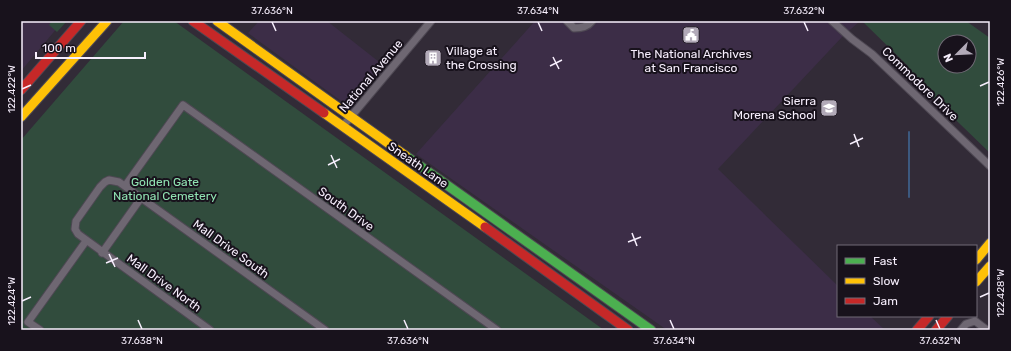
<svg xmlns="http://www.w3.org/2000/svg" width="1011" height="351" viewBox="0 0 1011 351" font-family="Rubik,sans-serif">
<rect width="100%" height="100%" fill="#322b37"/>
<path fill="#3c2d47" d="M21 21H63L21 71Z
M259 21H327L383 65 348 106 248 33Z
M535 21H580L583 24 585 21H860L842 37 718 169 838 286V316H870L885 330H667L416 154Z"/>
<path fill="#314c3d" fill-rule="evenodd" d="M52 21H67L57 32 49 25Z
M124 21H174L604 330H21V140Z
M862 21H966L990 38V153L904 70 908 66ZM945 42H969V66H945Z"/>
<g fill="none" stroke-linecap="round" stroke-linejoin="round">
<path stroke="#3c597f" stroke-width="2" d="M909 132V197"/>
<defs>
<path id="street" d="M567 21 574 28C582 28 587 27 592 21
M832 21 852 39 872 54 990 166
M343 126 431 21
M125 186 183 105 497 330
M102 253 141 198
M40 330 28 322 86 241
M210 330 78 234 75 229 76 221 100 187 105 182 109 180 119 182 325 330
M961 330 966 324 975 321 987 330"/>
<path id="fast" d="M406 156 651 330"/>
<path id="slow" d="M217 21 406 156
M324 113 485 227
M21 117 107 21
M976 260 990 243
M976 282 990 266"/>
<path id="jam" d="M193 21 324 113
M21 90 81 21
M485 227 628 330
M917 330 929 316
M936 330 948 316"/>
</defs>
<use href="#street" stroke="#4e4853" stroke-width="9"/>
<use href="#fast" stroke="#4e4853" stroke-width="11"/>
<use href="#slow" stroke="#4e4853" stroke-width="11"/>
<use href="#jam" stroke="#4e4853" stroke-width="11"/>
<use href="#street" stroke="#6e6772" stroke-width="7"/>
<use href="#fast" stroke="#4caf50" stroke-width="9"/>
<use href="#slow" stroke="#ffc107" stroke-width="9"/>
<use href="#jam" stroke="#c62828" stroke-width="9"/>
</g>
<path fill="none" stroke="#f7effd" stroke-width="1.5" d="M272 22 276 31M538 22 542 31M804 22 808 31M553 57 559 69M550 66 562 60M980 86 989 82M22 89 31 85M854 134 859 147M850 144 863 138M331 155 337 168M328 165 340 159M632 233 637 246M628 242 641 237M109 254 115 267M106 263 118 258M980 297 989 293M22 301 31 297M138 320 142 329M404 320 408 329M670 320 674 329M936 320 940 329"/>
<defs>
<symbol id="civic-square" viewBox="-11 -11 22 22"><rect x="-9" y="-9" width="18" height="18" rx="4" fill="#b2aab8" stroke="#18121c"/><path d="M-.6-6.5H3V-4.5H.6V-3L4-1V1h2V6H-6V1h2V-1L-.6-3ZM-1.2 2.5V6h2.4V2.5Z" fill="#fff"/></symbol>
<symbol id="building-square" viewBox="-11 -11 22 22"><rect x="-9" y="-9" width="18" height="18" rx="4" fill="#b2aab8" stroke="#18121c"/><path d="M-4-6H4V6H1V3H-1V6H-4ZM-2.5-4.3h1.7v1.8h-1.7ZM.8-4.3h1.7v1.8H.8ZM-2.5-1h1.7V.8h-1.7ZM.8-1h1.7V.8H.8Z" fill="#fff"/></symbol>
<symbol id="school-square" viewBox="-11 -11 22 22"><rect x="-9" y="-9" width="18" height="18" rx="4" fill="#b2aab8" stroke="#18121c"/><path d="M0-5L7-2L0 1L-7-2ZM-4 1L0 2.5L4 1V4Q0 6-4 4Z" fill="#fff"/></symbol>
</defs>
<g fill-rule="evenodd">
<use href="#civic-square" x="681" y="25" width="20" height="20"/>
<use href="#building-square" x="423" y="48" width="20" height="20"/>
<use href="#school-square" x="819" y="98" width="20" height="20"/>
</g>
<g text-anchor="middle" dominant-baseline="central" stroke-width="4" stroke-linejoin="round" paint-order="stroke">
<g font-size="12" fill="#f7effd" stroke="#18121c" text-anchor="start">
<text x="446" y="51">Village at<tspan x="446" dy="14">the Crossing</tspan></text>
<text x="691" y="54" text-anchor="middle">The National Archives<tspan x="691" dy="14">at San Francisco</tspan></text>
<text x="816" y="101" text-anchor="end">Sierra<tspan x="816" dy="14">Morena School</tspan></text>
</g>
<g font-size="12" fill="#f7effd" stroke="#18121c">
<text transform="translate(371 76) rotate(-50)">National Avenue</text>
<text transform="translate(920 84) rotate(44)">Commodore Drive</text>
<text transform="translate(418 165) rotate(35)">Sneath Lane</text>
<text transform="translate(346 209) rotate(36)">South Drive</text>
<text transform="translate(231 249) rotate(36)">Mall Drive South</text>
<text transform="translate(164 283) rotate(36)">Mall Drive North</text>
</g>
<g font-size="12" fill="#90e3b2" stroke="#18121c">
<text x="165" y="182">Golden Gate<tspan x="165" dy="14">National Cemetery</tspan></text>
</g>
</g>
<rect width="1011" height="351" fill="none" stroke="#18121c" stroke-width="44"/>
<rect x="837" y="245" width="140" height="72" fill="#18121c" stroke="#716a76"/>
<rect x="845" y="258" width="20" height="6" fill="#4caf50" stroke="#716a76"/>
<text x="873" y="265" font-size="12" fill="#f7effd">Fast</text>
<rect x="845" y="278" width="20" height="6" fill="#ffc107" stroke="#716a76"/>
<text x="873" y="285" font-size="12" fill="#f7effd">Slow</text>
<rect x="845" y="298" width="20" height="6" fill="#c62828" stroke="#716a76"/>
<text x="873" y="305" font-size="12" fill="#f7effd">Jam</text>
<g transform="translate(957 54) rotate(246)"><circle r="19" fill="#18121c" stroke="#716a76"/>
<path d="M0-3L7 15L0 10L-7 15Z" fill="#b2aab8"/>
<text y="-6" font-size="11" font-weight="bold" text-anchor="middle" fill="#f7effd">N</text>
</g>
<path d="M36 52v6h109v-6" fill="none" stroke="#f7effd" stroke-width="2"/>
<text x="42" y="52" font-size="12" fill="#f7effd" stroke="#18121c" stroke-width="3" paint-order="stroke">100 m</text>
<rect x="22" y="22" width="967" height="307" fill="none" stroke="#f7effd" stroke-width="1.5"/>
<g font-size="10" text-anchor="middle" fill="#f7effd">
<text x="272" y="14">37.636°N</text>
<text x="538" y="14">37.634°N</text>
<text x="804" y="14">37.632°N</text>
<text transform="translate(1000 82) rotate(-90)" y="4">122.426°W</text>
<text transform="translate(11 89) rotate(-90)" y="4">122.422°W</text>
<text transform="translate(1000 293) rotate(-90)" y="4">122.428°W</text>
<text transform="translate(11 301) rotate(-90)" y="4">122.424°W</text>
<text x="142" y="344">37.638°N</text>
<text x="408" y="344">37.636°N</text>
<text x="674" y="344">37.634°N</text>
<text x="940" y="344">37.632°N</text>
</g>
</svg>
